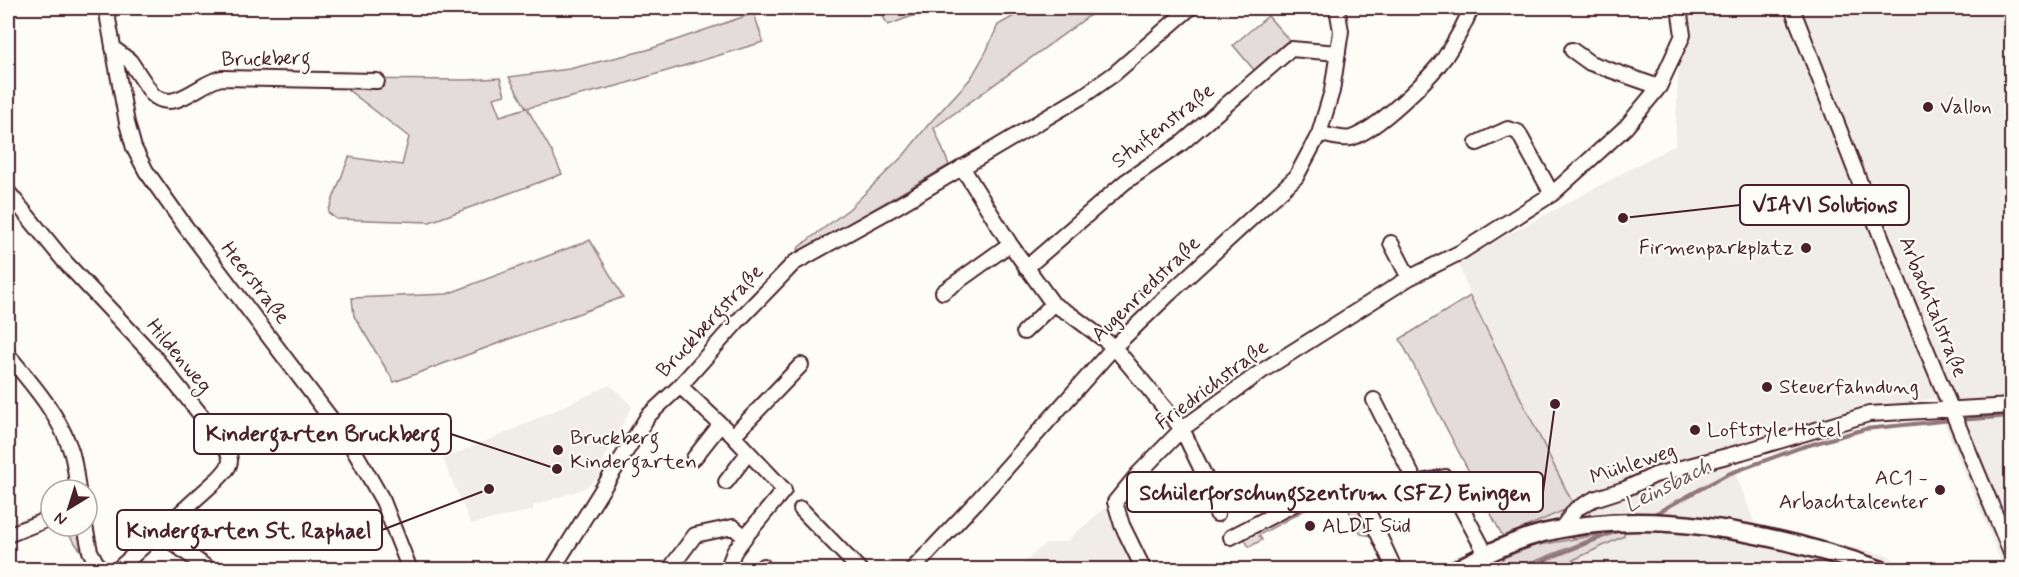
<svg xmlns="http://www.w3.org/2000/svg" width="2019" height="577" viewBox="0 0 2019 577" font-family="Mynerve,sans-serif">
<rect width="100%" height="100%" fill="#fdfcf7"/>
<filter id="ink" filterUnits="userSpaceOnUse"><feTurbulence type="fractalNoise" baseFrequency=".0167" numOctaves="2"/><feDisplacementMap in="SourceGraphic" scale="12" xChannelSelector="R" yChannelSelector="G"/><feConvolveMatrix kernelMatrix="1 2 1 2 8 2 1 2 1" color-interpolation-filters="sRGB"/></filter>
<g filter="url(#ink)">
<path fill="#f0ece8" d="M1674 8H2011V569H2004L1934 398 1822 425 1728 455 1756 526 1887 555 1909 569 1449 570 1503 537 1470 296 1458 262 1675 145 1679 60Z
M610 385 632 406 601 465 599 476 585 488 533 506V510L471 524 443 459 501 435Z
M1106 507 1138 569 1016 570 1045 544 1067 541Z"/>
<path fill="#e3dcda" stroke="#967e82" stroke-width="1.5" d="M878 8H934L888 25Z
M1028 8H1100L934 128 949 165 796 255 799 247 849 209 904 155 928 125 971 78 986 52 998 25Z
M754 13 763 42 617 86 527 108 552 152 562 174 430 222 336 219 328 212 349 157 402 165 409 137 334 79 468 80 500 78 505 95 493 98 500 116 526 108 509 77 569 69 647 50Z
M1268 16 1289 40 1254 70 1233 45Z
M590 240 623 297 394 382 354 316 352 298 447 294Z
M1470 296 1574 506 1503 537 1400 339Z
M1333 489H1347L1354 494 1373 534 1372 536 1361 534 1348 509 1354 506 1346 491 1312 506 1259 535 1262 540 1249 547 1243 536Z
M62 526H75L83 551 82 552Z
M1618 532H1624V536L1554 569H1548L1547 567 1540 569H1523Z
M1603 534 1515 569H1502L1503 558 1534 546Z"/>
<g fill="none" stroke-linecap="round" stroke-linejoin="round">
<path stroke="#91777b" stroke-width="4" d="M1959 420 2012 416
M1651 516 1728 474 1799 448 1865 429 1952 420
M1520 570 1619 530"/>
<defs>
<path id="minor" d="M106 8 127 123 134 148 146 171 185 226 351 445 383 501 410 570
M1792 8 1903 293 2012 555
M113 48 130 61 152 94C174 115 199 82 222 78L377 81
M1572 50 1590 63 1659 87
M1319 134C1328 135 1342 140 1351 138 1377 130 1429 79 1445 57 1455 42 1465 24 1471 8
M1477 143 1508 129 1518 132 1552 194
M962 167 1010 244 1053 304 1070 314 1114 347 1182 429 1211 489 1217 514
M8 192 65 262 151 353 221 440C233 459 234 463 218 479L117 570
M1391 243 1409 278
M1026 268 1125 182 1182 143 1291 49 1338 53
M943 292 1010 244
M1024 332 1053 304
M8 355C32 384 57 412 70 448 75 461 76 477 78 490
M1374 400 1416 483 1445 477 1486 554
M733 436 801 365
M694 458 720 425
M726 482 748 453
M801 509 860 570
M85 526 90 551 100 570
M1561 529 1576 509 1594 499 1625 489 1655 475 1742 452 1869 414 2012 406
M158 532 210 570
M8 535 51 518
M1231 537 1331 485C1343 480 1350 482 1358 490L1395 570
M763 566 765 570
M552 570 648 416 680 386 737 322 794 263 899 205 1083 96 1114 74 1190 8
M669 570 695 535 733 527 745 537 784 490 733 436 680 386
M727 570 734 552 745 537
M912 570 977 501 1114 347 1170 293 1296 177 1319 134 1332 91 1341 31 1337 8
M1144 570 1122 525 1115 502 1138 474 1182 429 1262 371 1409 278 1461 252 1552 194 1626 127 1659 87 1683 35 1679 8"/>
<path id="major" d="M1455 570C1483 555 1512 541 1543 533 1652 505 1778 534 1882 570"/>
</defs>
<use href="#minor" stroke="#4a1f2b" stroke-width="18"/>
<use href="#major" stroke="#4a1f2b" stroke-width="21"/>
<use href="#minor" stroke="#fdfcf7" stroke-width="14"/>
<use href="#major" stroke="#fdfcf7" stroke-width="16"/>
</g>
</g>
<g fill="#4a1f2b" stroke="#fdfcf7" stroke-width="2">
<circle cx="1928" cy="107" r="6"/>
<circle cx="1806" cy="248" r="6"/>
<circle cx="1767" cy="387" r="6"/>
<circle cx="1695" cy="430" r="6"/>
<circle cx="558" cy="450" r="6"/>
<circle cx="1940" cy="490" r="6"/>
<circle cx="1310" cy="526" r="6"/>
</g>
<g text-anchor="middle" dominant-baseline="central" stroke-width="4.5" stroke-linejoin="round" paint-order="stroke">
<g font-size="21" fill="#4a1f2b" stroke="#fdfcf7">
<text transform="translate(266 59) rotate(-1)">Bruckberg</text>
<text transform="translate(1163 126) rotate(-38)">Stuifenstraße</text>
<text transform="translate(255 283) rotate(52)">Heerstraße</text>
<text transform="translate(1146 289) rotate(-44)">Augenriedstraße</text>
<text transform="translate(1933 307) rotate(68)">Arbachtalstraße</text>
<text transform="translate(710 321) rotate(-47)">Bruckbergstraße</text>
<text transform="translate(179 356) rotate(50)">Hildenweg</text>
<text transform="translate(1212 385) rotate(-37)">Friedrichstraße</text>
<text transform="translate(1633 464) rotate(-19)">Mühleweg</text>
</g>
<g font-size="21" fill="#4a1f2b" stroke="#fdfcf7" text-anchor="start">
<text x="1940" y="107">Vallon</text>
<text x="1794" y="248" text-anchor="end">Firmenparkplatz</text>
<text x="1779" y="387">Steuerfahndung</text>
<text x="1707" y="430">Loftstyle Hotel</text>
<text x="570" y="438">Bruckberg<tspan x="570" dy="24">Kindergarten</tspan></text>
<text x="1928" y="478" text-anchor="end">AC1 -<tspan x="1928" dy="24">Arbachtalcenter</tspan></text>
<text x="1322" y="526">ALDI Süd</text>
</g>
<g font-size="22" font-style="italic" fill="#73525a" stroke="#fdfcf7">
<text transform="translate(1668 486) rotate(-27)">Leinsbach</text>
</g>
</g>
<path fill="none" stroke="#4a1f2b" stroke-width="2" d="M1623 218L1740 205M557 469L451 434M1555 404L1543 492M489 489L382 530"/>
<g fill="#4a1f2b" stroke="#fdfcf7" stroke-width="2">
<circle cx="1623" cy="218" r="6"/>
<circle cx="557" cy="469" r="6"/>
<circle cx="1555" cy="404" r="6"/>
<circle cx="489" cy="489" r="6"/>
</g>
<g fill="#fdfcf7" stroke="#4a1f2b" stroke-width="2">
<rect x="1740" y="185" width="169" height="40" rx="6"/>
<rect x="194" y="414" width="257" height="40" rx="6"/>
<rect x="1127" y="472" width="416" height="40" rx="6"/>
<rect x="117" y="510" width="265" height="40" rx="6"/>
</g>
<g font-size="22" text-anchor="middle" font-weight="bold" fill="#4a1f2b">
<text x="1825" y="212">VIAVI Solutions</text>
<text x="323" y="441">Kindergarten Bruckberg</text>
<text x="1335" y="500">Schülerforschungszentrum (SFZ) Eningen</text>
<text x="249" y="538">Kindergarten St. Raphael</text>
</g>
<rect width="2019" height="577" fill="none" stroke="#fdfcf7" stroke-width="30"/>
<rect x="15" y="15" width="1989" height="547" fill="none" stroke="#4a1f2b" stroke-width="2" filter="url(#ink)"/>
<g transform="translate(69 508) rotate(218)"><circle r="28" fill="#fdfcf7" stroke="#b5a4a5" stroke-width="1.5"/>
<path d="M0-4.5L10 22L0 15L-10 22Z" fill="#4a1f2b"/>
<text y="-9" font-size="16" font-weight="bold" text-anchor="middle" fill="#4a1f2b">N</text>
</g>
</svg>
